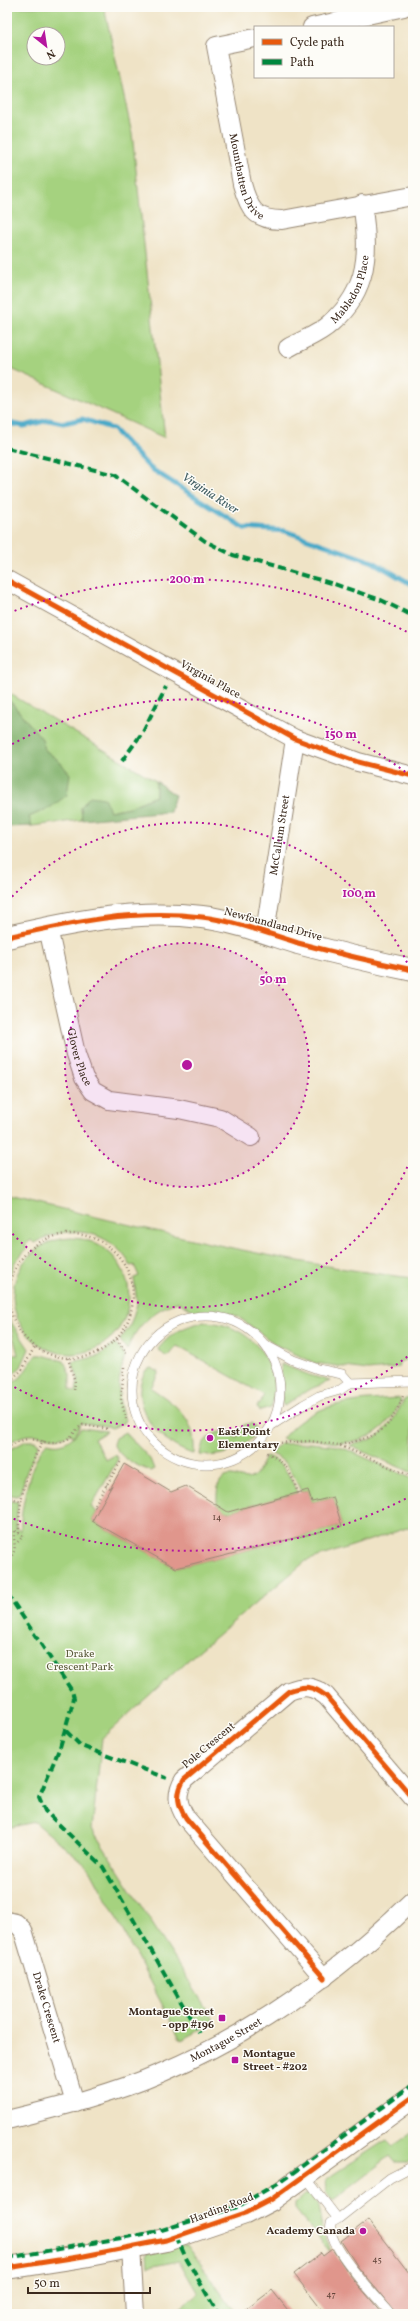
<svg xmlns="http://www.w3.org/2000/svg" width="420" height="2321" viewBox="0 0 420 2321" font-family="Vollkorn,serif">
<rect width="100%" height="100%" fill="#fdfcf7"/>
<filter id="ink" filterUnits="userSpaceOnUse"><feTurbulence type="fractalNoise" baseFrequency=".025" numOctaves="2"/><feDisplacementMap in="SourceGraphic" scale="8" xChannelSelector="R" yChannelSelector="G"/><feConvolveMatrix kernelMatrix="1 2 1 2 8 2 1 2 1" color-interpolation-filters="sRGB"/></filter>
<filter id="wash" filterUnits="userSpaceOnUse"><feTurbulence type="fractalNoise" baseFrequency=".012" numOctaves="4" result="noise"/><feDisplacementMap in="SourceGraphic" scale="16" xChannelSelector="R" yChannelSelector="G"/><feGaussianBlur stdDeviation="0.9" result="paint"/><feColorMatrix in="noise" values="0 0 0 0 0 0 0 0 0 0 0 0 0 0 0 0 0 1.4 0 .05"/><feComposite in="paint" operator="in"/></filter>
<g filter="url(#wash)">
<rect width="100%" height="100%" fill="#efe3c6"/>
<path fill="#a5d27f" stroke="#707e4e" fill-rule="evenodd" d="M7 7H104L132 133 165 438 7 367ZM34 34H58V58H34Z
M7 692 156 781V796L129 807 110 811 81 807 82 820 32 826 29 817 51 807 59 761 45 750 42 739 10 701 7 704Z
M7 1196C142 1227 276 1263 413 1278V1357L399 1362 400 1367 368 1370 315 1363 278 1346 237 1316 219 1311 196 1312 178 1302C155 1308 135 1327 127 1350L120 1340 130 1326 137 1304 134 1278 139 1276 134 1265 131 1266C111 1229 68 1223 34 1243L31 1240 25 1245 27 1248 15 1262 9 1276H7Z
M13 1296a58 58 0 1 1 116 0a58 58 0 1 1-116 0Z
M9 1319 29 1349 21 1367 7 1379V1354L18 1355Z
M204 1322C249 1323 284 1363 271 1408L260 1411 257 1407 264 1395 177 1346 169 1356H165L158 1349C171 1333 184 1326 204 1322Z
M114 1344 117 1345 125 1356C118 1378 116 1398 125 1420L123 1423 112 1428 107 1426 81 1423 74 1436 70 1434C56 1442 45 1434 30 1435 22 1435 14 1440 7 1444V1387L21 1377 36 1355H42L64 1361 70 1375V1389L76 1392 78 1378 72 1362 99 1356Z
M281 1364 309 1375 330 1381 308 1390 284 1406 282 1403Z
M151 1368 159 1372 151 1388C178 1406 196 1419 194 1454 161 1446 125 1405 146 1370Z
M398 1398 401 1400C389 1428 370 1441 340 1443 330 1443 319 1439 309 1439 301 1439 289 1442 282 1439 312 1401 354 1401 398 1398Z
M405 1398H413V1473L350 1446C355 1441 365 1442 371 1439 389 1432 396 1414 405 1398Z
M251 1423 255 1426V1435C240 1450 221 1458 200 1455 201 1440 211 1433 225 1431L237 1438 244 1425Z
M81 1428 107 1431 94 1439 106 1460 115 1455 118 1459 91 1507 97 1512 92 1521 176 1568 342 1526 333 1497 312 1502 308 1490 301 1492C294 1475 288 1461 270 1453L280 1444 310 1443 339 1446 413 1479V1526L306 1561 196 1653 102 1738 92 1829 215 2022 181 2040 90 1869 35 1822 7 1828V1500L18 1502 16 1528 21 1531C19 1514 32 1452 48 1443 63 1448 72 1439 81 1428Z
M125 1432 150 1459 154 1469 150 1471C136 1465 120 1458 113 1444L115 1438Z
M26 1441H35L39 1444 27 1471 20 1494 16 1496 7 1494V1451Z
M267 1456C285 1464 290 1476 297 1493L228 1512 217 1506C217 1495 215 1475 232 1476 239 1477 243 1480 251 1478 260 1474 260 1462 267 1456Z
M413 2132V2158L407 2162H395L390 2156 332 2201 327 2193 326 2179 383 2142 387 2140 393 2146Z
M306 2194C320 2200 318 2210 321 2223 323 2233 329 2242 331 2253L295 2209V2204Z
M187 2245 237 2314H173L198 2294 179 2261 148 2267 147 2253Z"/>
<path fill="#84b46e" stroke="#606f46" d="M10 701 42 739 45 750 59 761 70 774 67 795 51 807 29 817 32 826 7 827V704Z
M156 781 175 795 170 812 82 820 81 807 90 796 104 798 110 811 129 807 156 796Z"/>
<g fill="none" stroke-linecap="round" stroke-linejoin="round">
<path stroke="#48a9c8" stroke-width="5" d="M7 423 24 426 49 420 63 423 83 419 113 429 150 468 244 528 285 531 373 562 413 585"/>
</g>
<g id="blocks">
<path fill="#e0968c" d="M124 1464 171 1492 186 1486 228 1512 308 1490 312 1502 333 1497 342 1526 176 1568 92 1521Z
M368 2220 413 2278V2314H397L358 2267 341 2241Z
M332 2249 349 2274 383 2314H325L294 2274 321 2253 323 2256Z
M272 2290 291 2314H240Z"/>
</g>
</g>
<g filter="url(#ink)">
<use href="#blocks" fill-opacity="0" stroke="#958672" stroke-width="1"/>
<g fill="none" stroke-linecap="round" stroke-linejoin="round">
<defs>
<path id="service" d="M132 1390a74 74 0 1 1 148 0a74 74 0 1 1-148 0Z
M265 1345 293 1360 318 1369 342 1374 350 1383
M272 1425 303 1405 319 1396 340 1390 350 1383 413 1381
M304 2175 338 2219 390 2178 413 2166
M338 2219 331 2223C325 2245 377 2297 391 2314"/>
<g id="minor">
<path d="M312 27 404 7"/>
<path id="s1" d="M255 38 216 46 242 184C249 209 255 220 282 220L413 196"/>
<path id="s2" d="M288 348C302 340 320 334 331 323 369 290 370 250 362 204"/>
<path d="M7 580 295 739 358 762 413 776"/>
<path id="s3" d="M48 928 76 1054 84 1078 93 1091 109 1100 179 1109 220 1118 251 1137"/>
<path id="s4" d="M265 932 295 739"/>
<path id="s5" d="M7 1921 16 1923 23 1930 75 2103"/>
<path d="M324 1978 186 1818C178 1805 175 1795 184 1780L289 1691C305 1685 313 1686 326 1696L413 1798"/>
<path id="s6" d="M7 2120C60 2107 113 2094 163 2072 257 2032 340 1971 413 1900"/>
<path d="M131 2247 135 2314"/>
</g>
<path id="tertiary" d="M7 937C74 922 132 909 202 917 235 921 266 933 298 943 336 953 374 962 413 970
M7 2268 84 2256 166 2240 245 2213 272 2199 413 2097"/>
</defs>
<use href="#service" stroke="#958672" stroke-width="10"/>
<use href="#minor" stroke="#958672" stroke-width="20"/>
<use href="#tertiary" stroke="#958672" stroke-width="24"/>
<path stroke="#958672" stroke-width="2.5" stroke-dasharray="1 3" stroke-linecap="butt" d="M9 1296a62 62 0 1 1 124 0a62 62 0 1 1-124 0Z
M117 1339 126 1353
M68 1358 75 1382 74 1391
M124 1367 121 1400 126 1419
M7 1383 22 1370 35 1346
M277 1443 310 1441 339 1445 413 1477
M340 1445C377 1436 388 1434 403 1396
M7 1448C35 1429 38 1447 61 1442 73 1439 74 1429 83 1425L109 1429
M267 1453C286 1462 292 1474 298 1493
M106 1485 110 1488
M7 1497 21 1501
M99 1509 94 1506 121 1461
M19 1533C18 1501 27 1467 44 1440
M7 1562C19 1548 13 1546 14 1530L23 1536 16 1544"/>
<use href="#service" stroke="#fff" stroke-width="9"/>
<use href="#minor" stroke="#fff" stroke-width="18"/>
<use href="#tertiary" stroke="#fff" stroke-width="22"/>
<path stroke="#00873e" stroke-width="4" stroke-dasharray="8 4" stroke-linecap="butt" d="M7 448 115 475 205 541 233 555 334 584 381 600 413 616
M122 761 142 733 166 686
M7 1593 72 1691 74 1698 60 1747 39 1797 45 1811 103 1867 199 2033
M66 1731 81 1746 167 1778
M176 2236 186 2258 218 2314
M7 2258 155 2232 237 2207 283 2180 413 2085"/>
<defs>
<path id="cycleway" d="M7 580 295 739 358 762 413 776
M7 937C74 922 132 909 202 917 235 921 266 933 298 943 336 953 374 962 413 970
M324 1978 186 1818C178 1805 175 1795 184 1780L289 1691C305 1685 313 1686 326 1696L413 1798
M7 2268 84 2256 166 2240 245 2213 272 2199 413 2097"/>
</defs>
<use href="#cycleway" stroke="#fdfcf7" stroke-width="8"/>
<use href="#cycleway" stroke="#e8590c" stroke-width="5"/>
</g>
</g>
<circle cx="187" cy="1065" r="122" fill="#b5179e" fill-opacity=".12"/>
<g fill="none" stroke="#b5179e" stroke-width="2" stroke-dasharray="2 4">
<circle cx="187" cy="1065" r="122"/>
<path d="M412 1156A243 243 0 0 1 8 1229M8 901A243 243 0 0 1 412 974"/>
<path d="M412 1353A365 365 0 0 1 7 1383M7 747A365 365 0 0 1 412 777"/>
<path d="M411 1496A486 486 0 0 1 9 1517M9 613A486 486 0 0 1 411 634"/>
</g>
<g fill="#b5179e" stroke="#fdfcf7" stroke-width="1.5">
<circle cx="210" cy="1438" r="4"/>
<rect x="218" y="2014" width="8" height="8" rx="2"/>
<rect x="231" y="2056" width="8" height="8" rx="2"/>
<circle cx="363" cy="2231" r="4"/>
</g>
<g text-anchor="middle" dominant-baseline="central" stroke-width="3" stroke-linejoin="round" paint-order="stroke">
<g font-size="9" fill="#64453a">
<text x="217" y="1517">14</text>
<text x="377" y="2259">45</text>
<text x="331" y="2294">47</text>
</g>
<g font-size="11" fill="#3b2a1e" stroke="#fdfcf7">
<text stroke="none"><textPath href="#s1" startOffset="175">Mountbatten Drive</textPath></text>
<text stroke="none"><textPath href="#s2" startOffset="90">Mabledon Place</textPath></text>
<text transform="translate(210 680) rotate(29)">Virginia Place</text>
<text stroke="none"><textPath href="#s4" startOffset="98">McCallum Street</textPath></text>
<text transform="translate(273 925) rotate(15)">Newfoundland Drive</text>
<text stroke="none"><textPath href="#s3" startOffset="133">Glover Place</textPath></text>
<text transform="translate(209 1746) rotate(-40)">Pole Crescent</text>
<text stroke="none"><textPath href="#s5" startOffset="100">Drake Crescent</textPath></text>
<text stroke="none"><textPath href="#s6" startOffset="234">Montague Street</textPath></text>
<text transform="translate(222 2209) rotate(-21)">Harding Road</text>
</g>
<g font-size="11" font-weight="bold" fill="#3b2a1e" stroke="#fdfcf7" text-anchor="start">
<text x="218" y="1432">East Point<tspan x="218" dy="13">Elementary</tspan></text>
<text x="214" y="2012" text-anchor="end">Montague Street<tspan x="214" dy="13">- opp #196</tspan></text>
<text x="243" y="2054">Montague<tspan x="243" dy="13">Street - #202</tspan></text>
<text x="355" y="2231" text-anchor="end">Academy Canada</text>
</g>
<g font-size="11" fill="#5b5c3b" stroke="#fdfcf7">
<text x="80" y="1654">Drake<tspan x="80" dy="13">Crescent Park</tspan></text>
</g>
<g font-size="12" font-style="italic" fill="#405d62" stroke="#fdfcf7">
<text transform="translate(210 494) rotate(33)">Virginia River</text>
</g>
</g>
<circle cx="187" cy="1065" r="6" fill="#b5179e" stroke="#fdfcf7" stroke-width="2"/>
<g font-size="12" text-anchor="middle" font-weight="bold" fill="#b5179e" stroke="#fdfcf7" stroke-width="3" stroke-linejoin="round" paint-order="stroke">
<text x="187" y="583">200 m</text>
<text x="341" y="738">150 m</text>
<text x="359" y="897">100 m</text>
<text x="273" y="983">50 m</text>
</g>
<rect width="420" height="2321" fill="none" stroke="#fdfcf7" stroke-width="24"/>
<rect x="254" y="26" width="140" height="52" fill="#fdfcf7" stroke="#afa8a0"/>
<rect x="262" y="39" width="20" height="6" fill="#e8590c" stroke="#afa8a0"/>
<text x="290" y="46" font-size="12" fill="#3b2a1e">Cycle path</text>
<rect x="262" y="59" width="20" height="6" fill="#00873e" stroke="#afa8a0"/>
<text x="290" y="66" font-size="12" fill="#3b2a1e">Path</text>
<g transform="translate(46 46) rotate(150)"><circle r="19" fill="#fdfcf7" stroke="#afa8a0"/>
<path d="M0-3L7 15L0 10L-7 15Z" fill="#b5179e"/>
<text y="-6" font-size="11" font-weight="bold" text-anchor="middle" fill="#3b2a1e">N</text>
</g>
<path d="M28 2287v6h122v-6" fill="none" stroke="#3b2a1e" stroke-width="2"/>
<text x="34" y="2287" font-size="12" fill="#3b2a1e" stroke="#fdfcf7" stroke-width="3" paint-order="stroke">50 m</text>
</svg>
